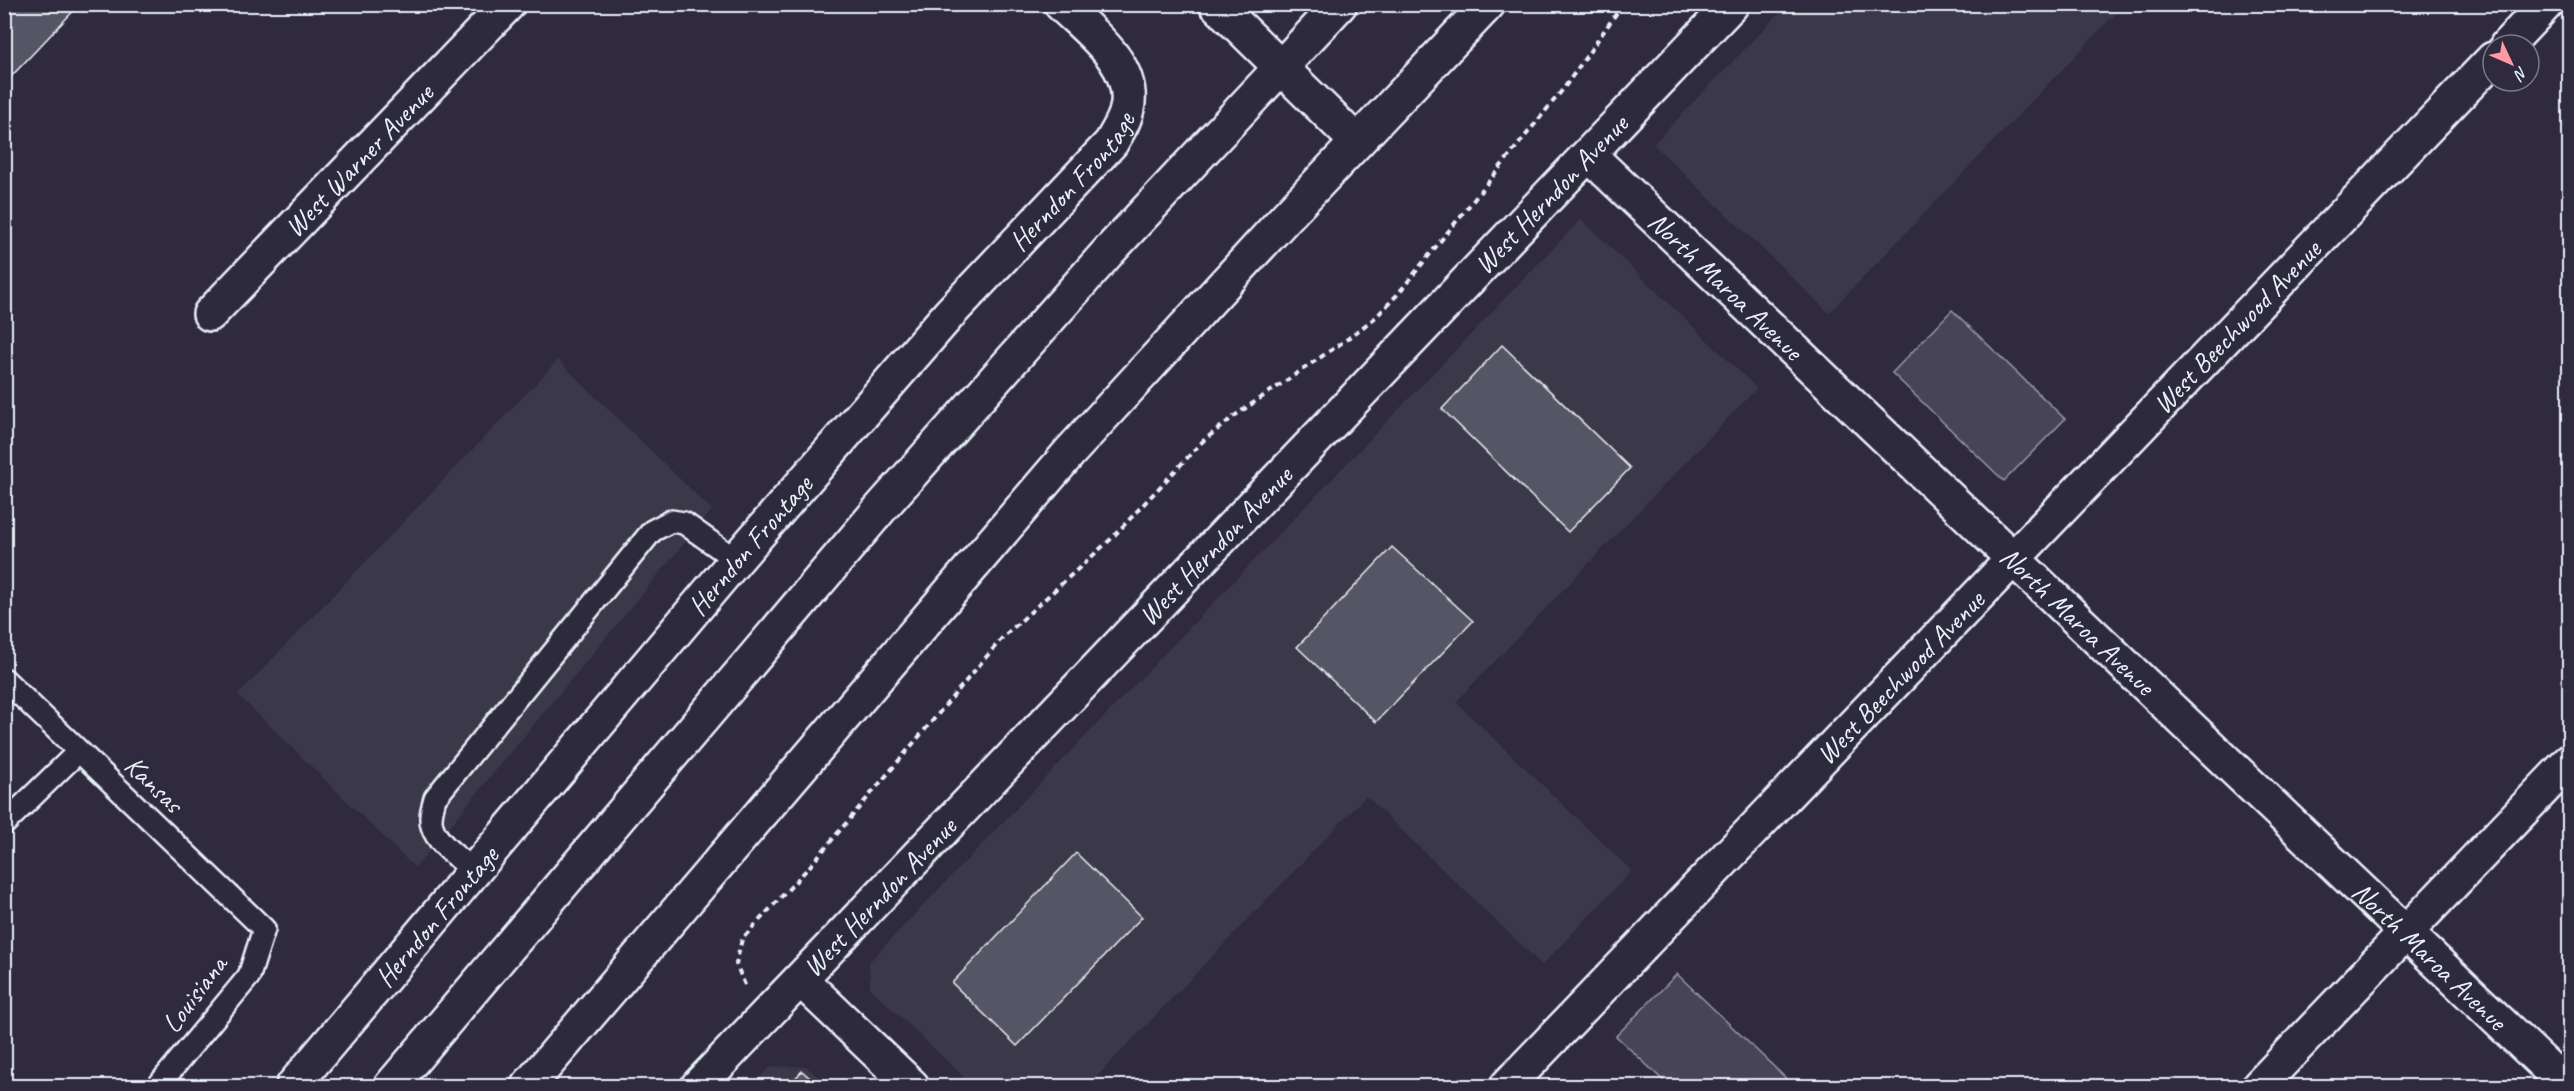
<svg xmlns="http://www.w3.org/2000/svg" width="2574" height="1091" viewBox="0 0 2574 1091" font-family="Caveat,sans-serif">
<rect width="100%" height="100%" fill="#2f2a3d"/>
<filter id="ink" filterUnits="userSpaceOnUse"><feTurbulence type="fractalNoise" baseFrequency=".0167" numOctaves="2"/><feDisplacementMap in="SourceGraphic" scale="12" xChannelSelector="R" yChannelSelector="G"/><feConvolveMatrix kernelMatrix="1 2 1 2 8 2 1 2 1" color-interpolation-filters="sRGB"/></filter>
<g filter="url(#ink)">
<path fill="#3b3749" d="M1787 5V4L2124 5 1829 313 1653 144Z
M1581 219 1757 388 1456 702 1632 871 1542 965 1366 796 1088 1086H973L870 988 869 962Z
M558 360 712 510 415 868 238 695Z
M806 1066 827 1086H751L770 1067Z"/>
<path fill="#464455" stroke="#979aa6" stroke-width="1.5" d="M1952 310 2065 419 2004 481 1892 373Z
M1677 974 1794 1086H1669L1616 1036Z"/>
<path fill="#575565" stroke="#e8f1f8" stroke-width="1.5" d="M4 4H80L4 84Z
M1502 345 1630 468 1568 532 1442 409Z
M1392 547 1473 621 1376 722 1297 647Z
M1076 853 1142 917 1017 1046 952 983Z
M802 1071 819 1086H788Z"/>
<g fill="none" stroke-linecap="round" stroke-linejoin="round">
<defs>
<path id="service" d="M4 679 264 929 249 976 158 1086
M4 824 79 751
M474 871C460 859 437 844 432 826 429 817 433 806 435 798L652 531 671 521 684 523 736 560"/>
<g id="minor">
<path d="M2507 45 2546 4"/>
<path id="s1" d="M1589 155 2567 1086"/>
<path id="s2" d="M210 314 508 4"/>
<path d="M801 980 912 1086"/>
<path id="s3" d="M293 1086 736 560 950 313 1111 143C1117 132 1125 121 1127 109 1137 65 1088 31 1061 4"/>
<path id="s4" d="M698 1086 1732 4"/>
<path id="s5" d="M1507 1086 2493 59"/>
<path d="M2259 1086 2570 761"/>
</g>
<path id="secondary" d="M1216 4 1357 142"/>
<path id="primary" d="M391 1086 880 509 1109 251 1340 4
M528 1086 1070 452 1287 216 1488 4"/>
</defs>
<use href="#service" stroke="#e8f1f8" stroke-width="26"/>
<use href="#minor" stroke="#e8f1f8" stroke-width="38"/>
<use href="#secondary" stroke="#e8f1f8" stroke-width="38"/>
<use href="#primary" stroke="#e8f1f8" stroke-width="38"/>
<path stroke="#e8f1f8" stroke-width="4" stroke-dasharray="6 4.5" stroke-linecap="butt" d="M745 985 736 964 742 939 810 866 1003 637 1111 539 1203 441 1237 414 1346 340 1376 317 1397 295 1564 88 1623 4"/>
<use href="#service" stroke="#2f2a3d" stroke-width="21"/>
<use href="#minor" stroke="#2f2a3d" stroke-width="33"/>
<use href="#secondary" stroke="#2f2a3d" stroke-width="33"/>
<use href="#primary" stroke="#2f2a3d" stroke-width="33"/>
</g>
</g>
<g text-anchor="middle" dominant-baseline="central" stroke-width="4.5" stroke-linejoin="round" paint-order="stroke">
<g font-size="28" fill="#e8f1f8" stroke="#2f2a3d">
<text stroke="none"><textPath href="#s2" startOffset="214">West Warner Avenue</textPath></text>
<text stroke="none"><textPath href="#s3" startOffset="1194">Herndon Frontage</textPath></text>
<text stroke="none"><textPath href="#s4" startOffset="1234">West Herndon Avenue</textPath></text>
<text stroke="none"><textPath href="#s1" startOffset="189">North Maroa Avenue</textPath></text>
<text stroke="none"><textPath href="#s5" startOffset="1053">West Beechwood Avenue</textPath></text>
<text stroke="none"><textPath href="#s3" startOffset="708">Herndon Frontage</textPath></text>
<text stroke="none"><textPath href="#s4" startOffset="748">West Herndon Avenue</textPath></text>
<text stroke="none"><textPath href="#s1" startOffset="675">North Maroa Avenue</textPath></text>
<text stroke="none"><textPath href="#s5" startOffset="567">West Beechwood Avenue</textPath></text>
<text transform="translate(154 784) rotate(44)">Kansas</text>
<text stroke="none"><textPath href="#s4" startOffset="262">West Herndon Avenue</textPath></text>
<text stroke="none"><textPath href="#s3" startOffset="222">Herndon Frontage</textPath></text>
<text stroke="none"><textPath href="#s1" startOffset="1161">North Maroa Avenue</textPath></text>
<text transform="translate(194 994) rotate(-53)">Louisiana</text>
</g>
</g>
<rect width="2574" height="1091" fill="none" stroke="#2f2a3d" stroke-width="24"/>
<rect x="12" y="12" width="2550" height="1067" fill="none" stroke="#e8f1f8" stroke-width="2" filter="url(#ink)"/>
<g transform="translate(2511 63) rotate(134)"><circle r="28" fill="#2f2a3d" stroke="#797a88" stroke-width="1.5"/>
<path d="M0-4.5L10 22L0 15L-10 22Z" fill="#ff9aa2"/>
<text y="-9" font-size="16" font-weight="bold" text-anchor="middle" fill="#e8f1f8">N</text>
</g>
</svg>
